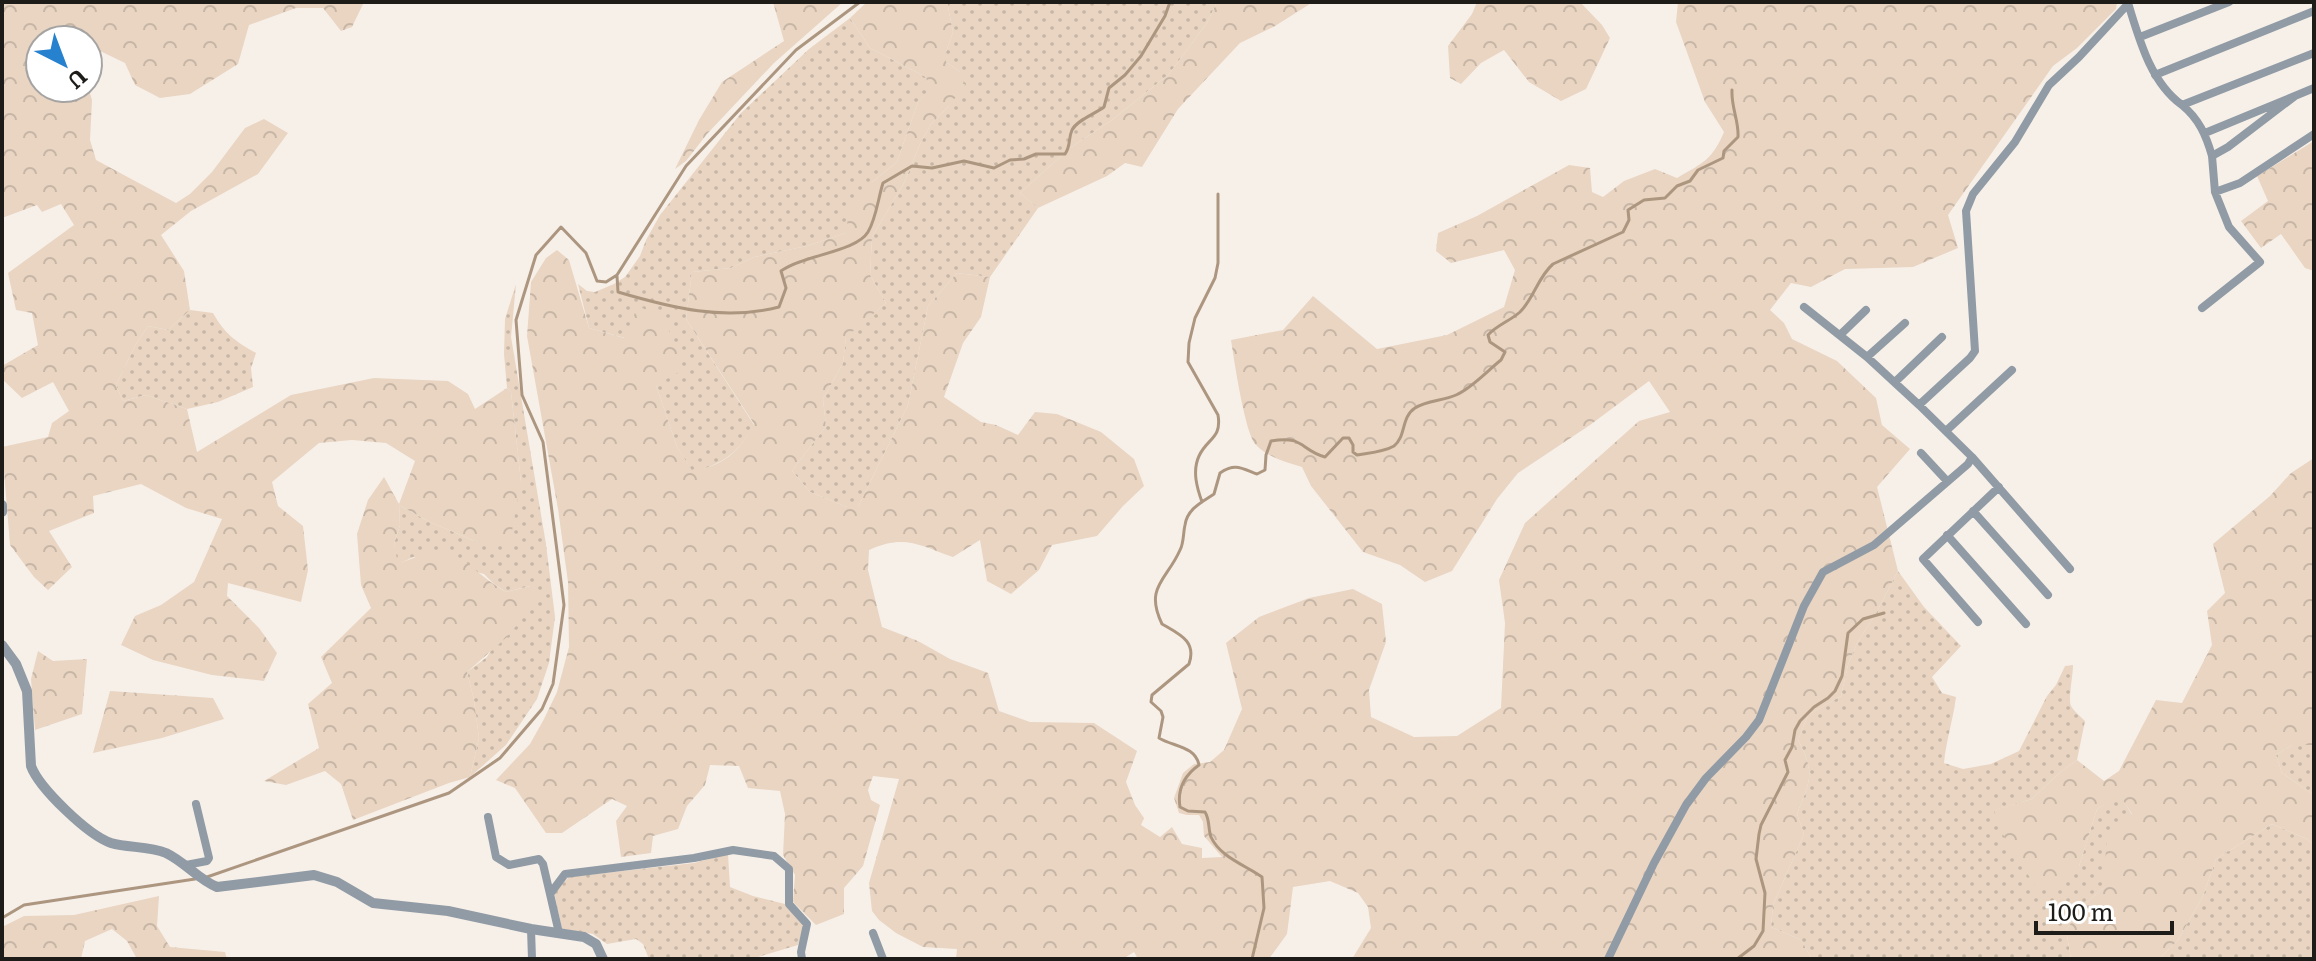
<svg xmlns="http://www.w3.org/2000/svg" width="2316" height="961" viewBox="0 0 2316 961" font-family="Literata,serif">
<defs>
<pattern id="grass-dots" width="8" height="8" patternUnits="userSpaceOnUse" patternTransform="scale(2)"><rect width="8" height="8" fill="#e9d5c2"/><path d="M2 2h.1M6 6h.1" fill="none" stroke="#c7b6a6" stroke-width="1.8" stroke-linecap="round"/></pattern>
<pattern id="forest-crowns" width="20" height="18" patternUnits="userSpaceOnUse" patternTransform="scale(2)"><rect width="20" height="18" fill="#e9d5c2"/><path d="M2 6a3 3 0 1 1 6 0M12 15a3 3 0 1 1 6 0" fill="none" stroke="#c7b6a6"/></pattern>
</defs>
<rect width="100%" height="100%" fill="#f7f0e9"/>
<path fill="url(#grass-dots)" d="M947 2H1217L1207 23 1169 74 1112 120 1070 148 1020 193 1038 208 990 277 957 273 928 306 908 405 858 507H847L810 492 792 471 826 426 823 399 843 363 846 336 886 303 870 275 872 237 904 183 920 144 931 124 949 106 960 72 946 62V52L953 32Z
M850 18 870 48 926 77 930 90 918 102 897 162 872 182 846 233 807 246 754 257 731 268 692 272 686 319 754 425C738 454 724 462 693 473L677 447 656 385 625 338 589 328 578 284 587 291 595 292 614 284 625 277 640 256 646 240 660 215 741 113 809 49Z
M516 284 511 337 546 544 555 617 549 663 537 699 506 745 470 777 479 738 474 700 467 672 487 657 530 586 506 592 494 584 484 574 413 557 397 565 394 544 400 525 399 505 430 522 477 542 521 482 511 392 507 388 504 354 505 319Z
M190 310 213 313C225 334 235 341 256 353L251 368 253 387 218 402 187 409 146 395 123 401 116 385 136 344 148 326 168 330Z
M1898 571 1924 607 1961 646 1932 677 1942 693 1956 697C1953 720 1946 741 1944 763L1963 769 1991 764 2019 751 2047 696 2056 685 2065 666 2073 665C2073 676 2068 699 2071 706 2074 711 2081 717 2085 721L2077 760 2058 774 2032 799 1995 810 2079 866 2097 809 2121 796 2132 815 2103 888 2085 904 2066 930 2071 959H2040L2039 957 1812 959 1801 940 1771 927 1773 905 1804 834 1797 814C1810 780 1816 774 1798 740L1808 715 1841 696 1848 665 1857 643 1875 615Z
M2292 745H2314V795L2282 773 2276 755Z
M2272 824 2307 839 2314 845V959H2159L2178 940 2203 896 2216 859Z
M728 854 730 887 753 896 785 904 804 925 798 945 751 959H649L643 944 636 939 607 944 593 934 562 929 554 892 569 877 694 863Z"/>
<path fill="url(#forest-crowns)" d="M2 2H364L352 27 341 31 323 8H296L249 25 238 64 190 94 160 98 135 85 125 63 98 50 88 64V40H40V88L88 87 92 100 90 140 96 160 176 203 190 194 212 172 245 128 264 119 288 133 258 174 191 211 161 235 184 271 190 310 168 330 148 326 136 344 116 385 123 401 146 395 187 409 197 452 291 395 374 378 448 381 468 394 475 409 507 388 511 392 521 482 510 542H477L430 522 399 505 400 525 394 544 398 564C460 537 458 563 506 592L531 586 539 598 507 637 467 672 474 700 479 738 470 777 449 783 353 820 341 784 325 771 286 785 264 781 319 748 308 704 332 683 321 657 371 608 361 585 357 534 368 500 384 477 399 504 415 461 386 443 352 440 319 443 272 482 278 506 303 526 308 570 301 602 228 583 227 596 259 628 277 653 264 681 212 675 153 660 121 645 135 616 161 605 194 582 222 519 186 508 141 484 93 496 94 513 49 531 72 567 48 590 34 577 10 545 2 447 48 437 52 423 69 411 53 382 22 398 2 379V366L38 345 32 313 16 310 8 273 74 225 61 204 42 212 37 205 2 218Z
M773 2H843L774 63 707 134 686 161 675 169 699 120 722 82 784 41Z
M867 2H947L953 32 946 52V62L960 72 965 85 949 106 931 124 920 144 904 183 872 237 870 275 886 303 846 337 843 363 823 399 826 426 792 471 810 492 847 507H858L908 405 928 306 957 273 990 277 981 317 963 343 944 397 981 422 996 425 1018 435 1035 412 1057 414 1101 432 1134 459 1144 486 1123 506 1097 536 1052 545 1039 570 1011 594 987 581 980 540 953 557C918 545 905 534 869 550L868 570 882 627 918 641 950 659 988 673 999 711 1030 722 1094 723 1137 751 1126 782 1135 805 1144 818 1141 825 1160 837 1172 827 1182 844 1202 848V858L1222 857 1204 836 1203 822 1199 815H1187L1179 813 1174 798 1183 773 1194 764 1210 762 1224 750 1242 709 1226 643 1259 617 1309 598 1353 589 1382 604 1386 642 1369 690 1371 717 1414 737 1457 736 1501 708 1505 623 1499 580 1525 523 1639 421 1670 412 1649 381 1590 425 1518 473 1497 499 1452 571 1425 582 1400 565 1363 552 1311 486 1302 467C1286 462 1269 458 1256 445 1245 434 1234 359 1231 340L1283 330 1313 296 1377 349 1447 335 1504 307 1515 270 1504 250 1451 263 1436 251 1438 233 1477 216 1569 165 1590 168 1592 192 1603 197 1624 181 1655 169 1677 178C1703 163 1712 160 1724 132L1705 102 1676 22 1678 2H2117L2116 9 2077 48 2053 66 1948 215 1958 248 1913 267 1845 269 1811 287 1791 283 1770 310 1784 323 1792 339 1837 361 1876 398 1882 425 1910 449 1877 487 1898 571 1875 615 1857 643 1848 665 1841 696 1808 715 1798 740C1816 774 1810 780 1797 814L1804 834 1773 905 1771 927 1801 940 1812 959H1352L1371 928 1368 907 1358 893 1330 881 1293 887 1287 934 1269 959H1138L1134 952 1123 959H956L957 949 923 947 896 933 879 920 872 911 869 883 899 779 873 776 868 790 871 800 880 805 863 866 844 888V914L816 925 793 902 795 875 783 855 785 814 780 791 748 788 739 766 710 765 705 785 687 806 678 829 653 836 651 853 621 857 616 821 627 806 612 799 562 833H546L515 788 496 780 530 744 544 719 557 692 569 647 568 582 558 509 527 336 531 282 546 258 557 250 569 260 589 328 624 338 638 306 662 317 679 350V372L656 385 677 447 693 472C724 464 739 453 754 424L686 319 692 272 731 268 754 257 807 246 846 233 849 210 872 182 897 162 918 102 929 90 926 77 870 48 850 18Z
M1217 2H1313L1275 26 1240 43 1178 109 1142 167 1125 163 1107 176 1038 208 1020 193 1070 148 1112 120 1169 74 1207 23Z
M1477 2H1580L1602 25 1610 38 1586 89 1561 101 1529 82 1504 50 1481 63 1461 84 1450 78 1448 46 1472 14Z
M2314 141V271L2305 268 2281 234 2261 248 2241 221 2268 201 2257 176Z
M2314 458V745H2292L2276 755 2282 773 2314 795V845L2307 839 2272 824 2216 859 2203 896 2178 940 2159 959H2071L2066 930 2085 904 2103 888 2107 837 2132 814 2121 797 2097 809 2079 866 2053 886 2037 889 2002 833 1994 810 2032 799 2058 774 2077 760 2104 781 2119 771 2156 700 2182 703 2212 645 2207 611 2225 593 2213 544 2270 496 2291 473Z
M38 651 53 661 87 659 82 714 35 730 31 679Z
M110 691 213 698 224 719 162 738 93 753Z
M159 896 157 926 170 947 225 952 227 959H137L127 941 112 929 85 941 81 959H2V927L24 916 74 915Z"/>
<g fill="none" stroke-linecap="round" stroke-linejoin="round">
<path stroke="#ad9680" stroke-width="3" d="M617 276 618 292C672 308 724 321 779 307L786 288 781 271C803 255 856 252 868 232 876 219 878 199 883 183L912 166 932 168 964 161 994 168 1010 160 1024 159 1036 154H1065C1071 146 1068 139 1072 130 1077 120 1095 114 1104 107L1109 88 1125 75 1141 56 1165 16 1170 2
M1202 502C1197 488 1192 471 1199 456 1207 438 1222 439 1218 415L1188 362 1189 343 1195 318 1215 278 1218 263V194
M207 877 449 793 500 758 542 709 553 684 564 605 543 442 522 395 516 320 536 255 561 227 586 253 597 281 606 282 617 275 686 166 796 50 860 2
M2 918 24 905 195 879
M1252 959 1264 908 1262 877C1245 865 1220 857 1211 837 1208 829 1210 820 1205 812L1188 811 1180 807C1177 789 1185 775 1199 765 1195 746 1174 747 1159 738L1163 717 1161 711 1151 702 1152 695 1189 664C1197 641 1179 634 1162 624 1144 587 1167 580 1180 550 1184 543 1183 533 1185 525 1187 509 1202 502 1214 494L1220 473C1235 463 1241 468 1257 474L1265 470 1266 455 1271 441C1304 435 1300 450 1325 457L1343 438H1349L1353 445V452L1357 455C1368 453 1384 452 1394 446 1406 437 1401 417 1415 408 1427 400 1443 401 1456 395 1472 388 1487 371 1501 360L1505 352 1490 342 1488 335C1497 325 1510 321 1520 312 1534 298 1538 277 1553 264L1623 232 1629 220 1628 210 1644 200 1665 198 1677 186 1690 181 1698 170 1723 158 1724 151 1738 137C1739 121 1731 107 1732 90
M1737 959 1754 946 1763 931 1765 893 1756 859 1759 834 1761 825 1788 772 1785 760 1792 747 1795 730 1800 721 1814 707 1828 698 1835 691 1842 676 1848 633 1863 619 1884 613"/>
<path stroke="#919ba5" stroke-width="8" d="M2128 3C2139 38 2150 82 2182 105L2314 53
M2140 37 2229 2
M2155 75 2314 11
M2182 105C2199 119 2206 135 2212 156L2228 147 2295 96
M2205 133 2314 88
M2212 156 2215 192 2240 183 2314 134
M1804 307 1867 357 1919 405
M2202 308 2260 262 2229 227 2215 192
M1840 335 1866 310
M1867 357 1905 323
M1895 382 1942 337
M1947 430 2012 370
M1921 453 1947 481
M1972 457 2070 569
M1973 511 2048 595
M1947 535 2026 624
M1978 622 1923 559 1999 487
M488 817 496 857 509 865 539 859 543 864 550 894
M186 865 207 861 209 858 196 804
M531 929 532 959
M559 933 550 894 565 874 694 858 733 850 774 856 789 869V904L807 924 801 952 802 959
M873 933 883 959
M1608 959 1654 863 1686 805 1706 778 1746 737 1759 720 1804 606 1823 572 1874 545 1968 464 1972 457 1919 405 1970 358 1975 351 1966 211 1973 194 2015 142 2049 85 2079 57 2128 4"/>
<path stroke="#919ba5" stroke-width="10" d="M2 505V512
M2 645 16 664 27 691 31 766C39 788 88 835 111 843 128 848 149 846 166 853 185 862 199 880 217 887L314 875 337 882 373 903 448 911 531 929 584 937 596 944 603 959"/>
</g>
<rect width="2316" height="961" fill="none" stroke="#1e1c19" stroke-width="8"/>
<g transform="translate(64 64) rotate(138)"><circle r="38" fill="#ffffff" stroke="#a5a4a3" stroke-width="2"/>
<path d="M0-6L14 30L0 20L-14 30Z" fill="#2681ce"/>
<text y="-12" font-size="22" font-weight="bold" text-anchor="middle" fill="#1e1c19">U</text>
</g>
<path d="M2036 921v12h136v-12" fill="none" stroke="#1e1c19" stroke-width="4"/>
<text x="2048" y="921" font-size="24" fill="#1e1c19" stroke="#ffffff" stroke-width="6" paint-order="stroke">100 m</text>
</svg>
